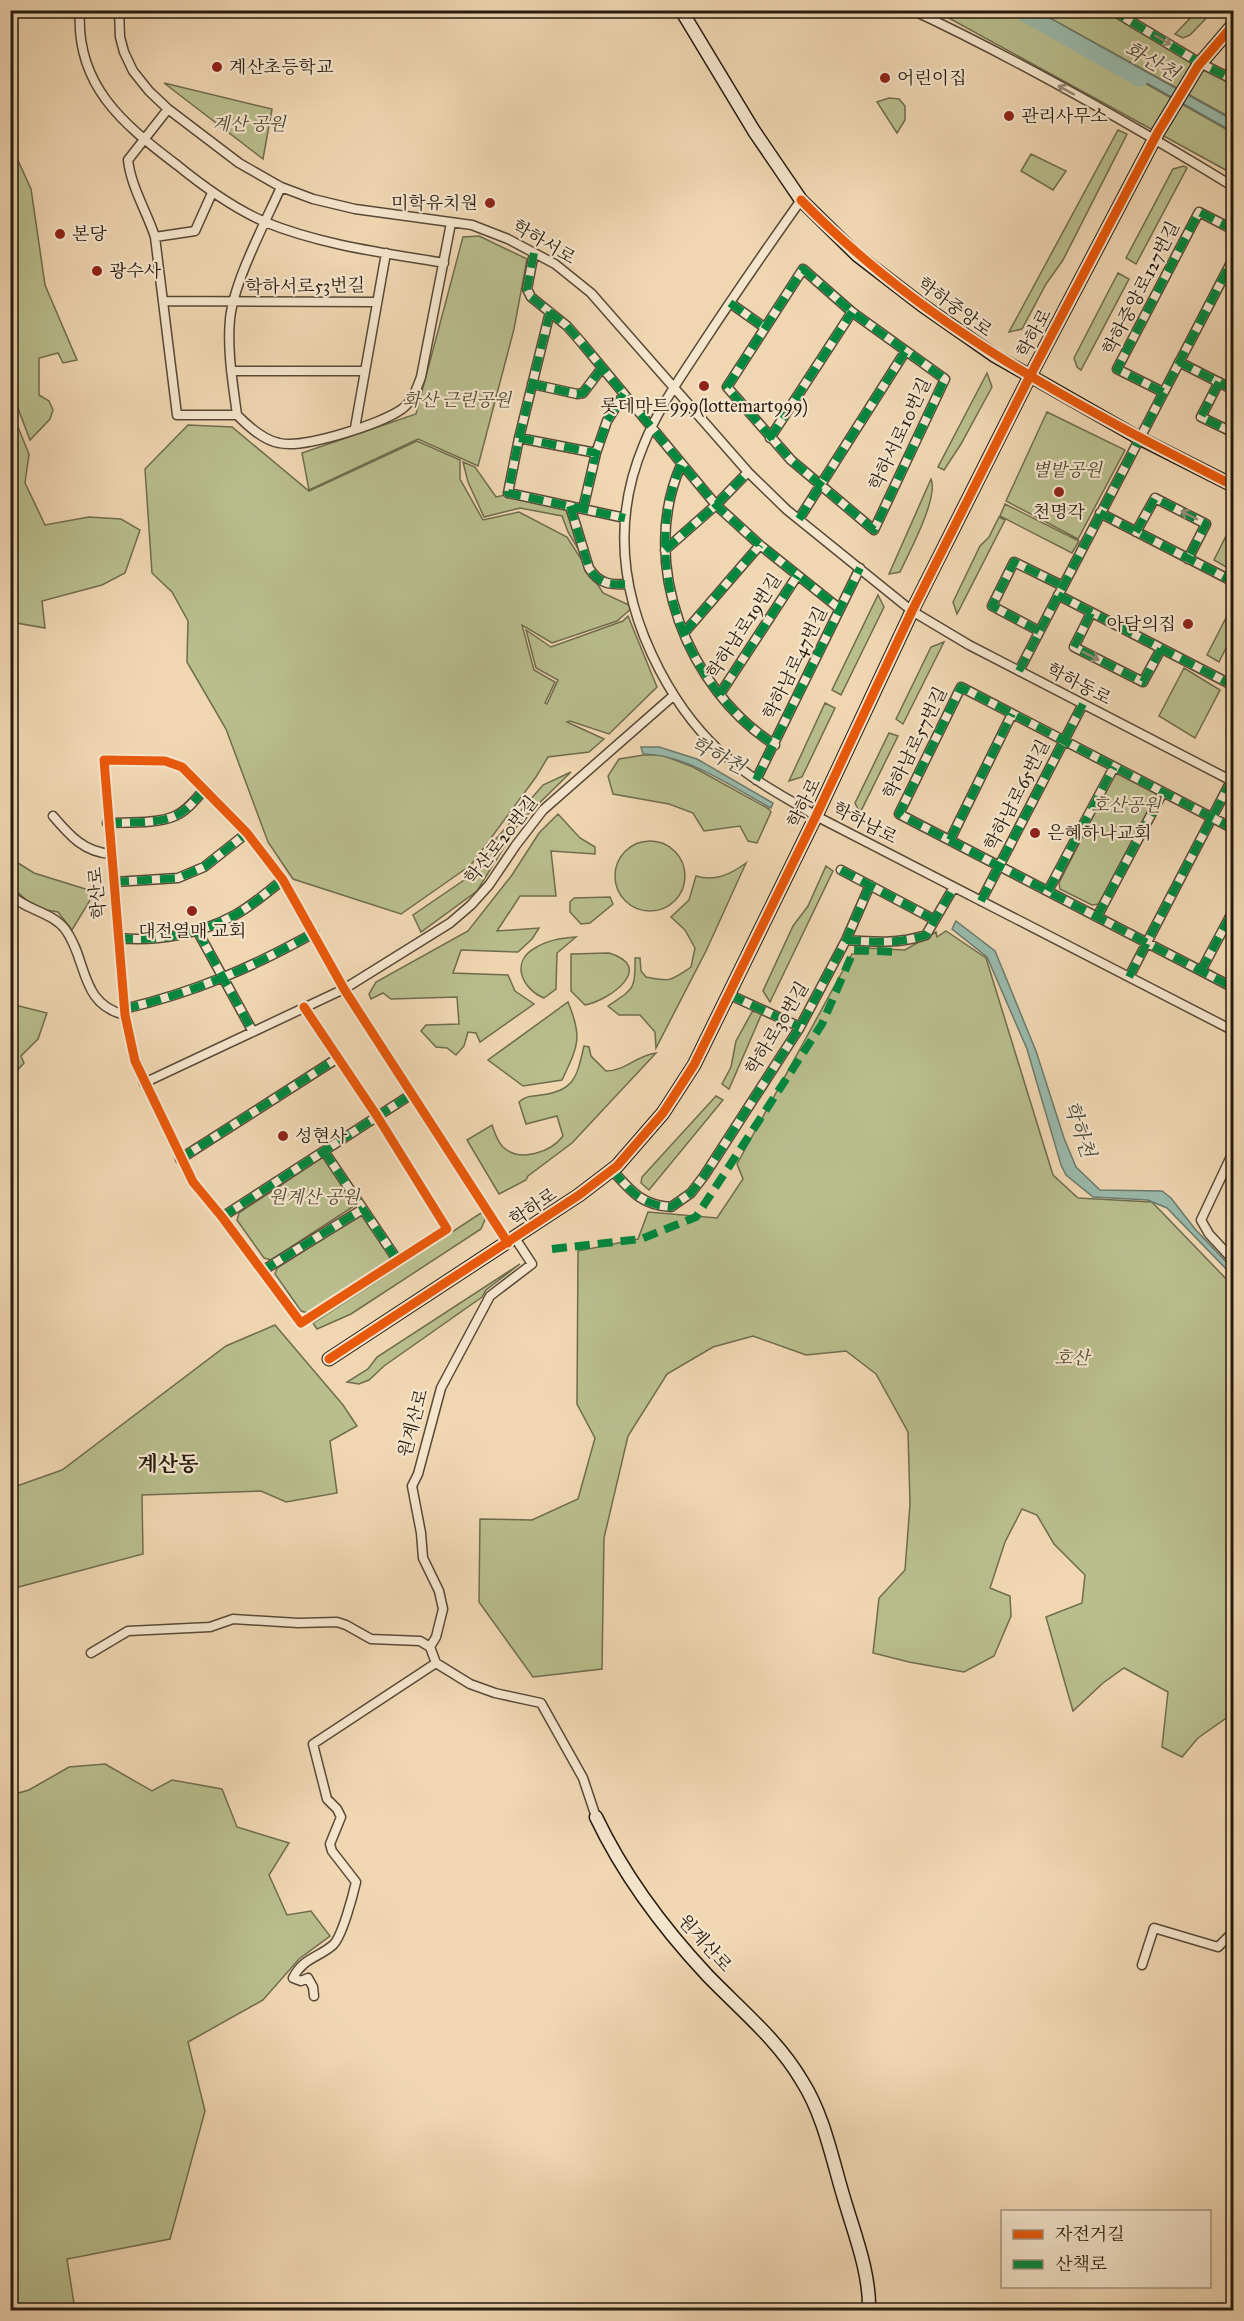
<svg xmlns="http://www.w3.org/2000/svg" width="1244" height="2321" viewBox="0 0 1244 2321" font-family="'IM FELL Great Primer','Noto Serif KR',serif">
<rect width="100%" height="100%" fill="#f0d7b2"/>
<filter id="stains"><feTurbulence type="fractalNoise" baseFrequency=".00333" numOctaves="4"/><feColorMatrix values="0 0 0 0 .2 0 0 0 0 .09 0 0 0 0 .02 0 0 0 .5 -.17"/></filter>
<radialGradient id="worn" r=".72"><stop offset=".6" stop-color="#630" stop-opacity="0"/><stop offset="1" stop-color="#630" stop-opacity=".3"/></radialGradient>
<path fill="#b9be8d" stroke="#6f6c4e" stroke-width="1.5" d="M936 11H1010L1069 40 1233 133V171H1231L1233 174Z
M1037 11H1103L1117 18 1233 85V119Z
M1197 11H1213L1190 35 1183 38 1175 34Z
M164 83 272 109 263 159Z
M889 98 899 99 905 106V120L897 133 877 102Z
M1118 130 1127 134 1063 260 1046 284 1022 329 1009 332Z
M10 143 31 189 45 285 77 360 63 363 58 353 39 358V395L49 401 53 410 50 419 30 440 11 390Z
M1031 154 1066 171 1053 190 1021 171Z
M1184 166 1187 168 1136 264 1126 258 1173 169Z
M479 236 527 259 514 329 478 466 418 439 309 490 302 453 416 414 463 237Z
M1118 273 1129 279 1081 370 1077 367 1074 358Z
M987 373 992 387 961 444 944 470 938 467Z
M11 410 29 454 25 483 45 525 89 517 121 519 140 530 125 573 102 585 42 601 45 628 11 622Z
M1047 412 1125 450 1078 539 1006 501Z
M188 425 232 427 309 491 417 441 460 460V479L483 520 519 512 567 537 603 593 633 607 617 621 552 643 522 625 534 670 555 682 545 703 547 704 558 680 536 668 526 630 551 647 623 621 628 616 657 687 609 734 570 721 567 722 604 739 589 752 548 757 536 777 471 865 401 914 293 879 268 842 226 729 187 662 188 621 172 592 152 573 145 469Z
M463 462 475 467 496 497 505 495 566 510 583 557 568 532 562 516 520 508 484 517 468 482Z
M931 479C939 497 909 553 900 572L889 574Z
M1005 504 1079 541 1072 553 1000 516Z
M999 517 1005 520 957 614 953 602 980 546 989 537Z
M1233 522V571L1214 560Z
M878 595 884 607 841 695 832 690Z
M1233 604V634L1219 662 1207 655Z
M944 642 903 724 896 719 931 647Z
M1184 668 1220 690 1195 738 1159 716Z
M825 703 835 708 802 777 789 781Z
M889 733 898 736 860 813 855 803Z
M644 755H662L693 767 769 809 771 812 757 843 748 841 740 826 704 831 693 813 669 804 613 794 608 776 619 759Z
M571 772 519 823 477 891 421 932 413 915 470 876 489 847 543 785Z
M1123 772 1155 789 1157 795 1099 904 1092 905 1060 889 1059 883 1114 775Z
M558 814 580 838 595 847V854L551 851 556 896H520L497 931 539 928 532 939 518 952 461 950 453 973 508 975 515 991 534 1004 480 1042 476 1033 468 1032 464 1046 456 1055 447 1048 436 1047 421 1031 426 1025 459 1024 457 997 391 999 383 993 371 999 369 994 376 982 468 931 512 875 539 833Z
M615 876a35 35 0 1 1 70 0a35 35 0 1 1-70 0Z
M10 858 34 873 95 892 72 930 58 912 35 908 11 886Z
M746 863 706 951 656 1048 655 1032 640 1015H619L608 1006C633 989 636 990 635 958H640L641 971 646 977C671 982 670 981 691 967L695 948 685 930 671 917 689 900 696 876C715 882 731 874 746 863Z
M826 866 833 871 770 1002 763 991 793 926 808 906Z
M610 897 613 904 590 923 581 924 570 912V902L574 898Z
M946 931 986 958 1053 1175 1078 1198 1152 1202 1233 1286V1720L1228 1717 1198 1738 1182 1757 1162 1747 1168 1692 1124 1668 1103 1683 1073 1711 1046 1617 1082 1603 1085 1575 1054 1544 1037 1515 1022 1509 1005 1542 990 1588 1010 1596 1011 1616 994 1656 964 1672 909 1662 873 1653 879 1598 905 1570 910 1504 908 1432 876 1374 846 1351 806 1355 753 1336 713 1347 667 1374 628 1436 604 1538 602 1669 533 1677 479 1602 480 1519 532 1520 578 1499 595 1438 577 1404 578 1251 638 1239 648 1212 717 1218 743 1179 737 1164 852 954H866L865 948 905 950 936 932 937 937Z
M576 937 557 953 556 989 544 998C522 989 510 962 535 948 548 940 561 938 576 937Z
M609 953C656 967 610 1000 585 1005L571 991V954Z
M568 1002C583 1038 578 1046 562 1080L523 1086 488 1060Z
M11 1004 47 1013 38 1039 21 1056 24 1063 11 1077Z
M756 1011 762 1013 729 1089 722 1084 731 1067 736 1041 752 1012Z
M584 1046 589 1047 591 1056 606 1071C626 1071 637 1055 656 1053L572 1143 528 1176 526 1180 499 1194 467 1140 492 1125C495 1133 497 1141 503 1147 520 1163 551 1152 563 1136L557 1116 526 1124 519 1102C527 1095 531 1097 541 1095 575 1091 577 1076 584 1046Z
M716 1096 723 1100 649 1190 641 1183 642 1177Z
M323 1157 355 1200 354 1206 271 1260 264 1258 237 1220 239 1213Z
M481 1213 486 1217 481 1229 351 1314 317 1329 313 1323Z
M360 1215 364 1216 390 1255 389 1262 308 1313 301 1311 275 1274 277 1268Z
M520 1264 486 1290 482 1297 384 1366 369 1380 359 1384 347 1382 368 1369 377 1357Z
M275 1325 343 1405 357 1426 330 1441 337 1493 286 1502 261 1491 142 1495 143 1554 11 1589V1488L62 1470 226 1346Z
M105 1764 152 1791 172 1780 222 1789 237 1827 289 1843 269 1875 287 1915 311 1911 330 1936 299 1959 263 2000 188 2042 205 2111 170 2239 67 2259 75 2310H11V1795L29 1790 69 1767Z"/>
<path fill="#9abaac" stroke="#6b7a6d" stroke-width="1.5" d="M1012 11H1037L1233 120V132L1069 39Z
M641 747H659L697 759 773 803 771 808C733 788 687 754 643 754Z
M956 921 995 951 1036 1051 1064 1138 1076 1167 1100 1190 1162 1191 1171 1198 1195 1229 1233 1269V1276L1167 1208 1148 1200 1093 1197 1066 1175 1061 1165 1027 1049 987 957 952 929Z"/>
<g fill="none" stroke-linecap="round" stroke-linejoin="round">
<path stroke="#9abaac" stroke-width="16" d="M1018 10 1140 79"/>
<defs>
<path id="street" d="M80 10C75 85 123 124 177 165 204 187 233 208 265 222 321 245 385 253 444 263
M119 10 120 37 124 52 133 71 149 91 168 109 239 163 281 187 313 199 355 209 472 225 508 239 555 264 591 293 748 472 787 510 912 611 969 645 1234 782
M912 10C1023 62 1129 123 1234 187
M1112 10 1200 63 1234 80
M168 109 128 160C131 187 147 212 155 237L177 415H237
M281 187C265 223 234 281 230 319 227 351 233 384 237 415 248 426 263 440 279 443 304 449 381 424 402 409 412 402 417 388 421 377L451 223
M801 200C767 248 733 297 701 346 680 378 658 409 644 444 611 522 621 597 660 671 678 705 699 734 729 759 755 782 787 798 816 816L1234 1031
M155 237 195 231 212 193
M534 253 527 289 531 297 567 326 581 342 716 505 760 545 840 609
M803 269 852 312 945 379 874 530 791 460 727 387Z
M164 301 377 302
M730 303 764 327
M550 312 519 438 508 493 625 518
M1179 362 1234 390
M231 371H365
M1219 382 1201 417 1234 433
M532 384 577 394 583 393 602 368
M1163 392 1117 369 1199 212 1234 230
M355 428 386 253
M519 438 596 453
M770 438 852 312
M681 465C638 563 687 689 775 745
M570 506 589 568C599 584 610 585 627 584
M583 509 596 453 607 421 624 394
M1100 513 1234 582
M799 519 905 352
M1136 532 1155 498 1206 524 1188 559
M665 550 716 505 748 472
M1058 595 1234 686
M1091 613 1074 647 1143 682 1161 649
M1039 631 992 606 1014 562 1063 586
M684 633 760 545
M1019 671 1234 257
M720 694 797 576
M1234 725 1231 730 1234 732
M756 780 860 568
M53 816C70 836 84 852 111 854
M107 823C129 822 156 824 175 816 187 811 196 799 204 790
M1234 829 961 687 899 814 1234 988
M950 840 1012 714
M841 870 935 920
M114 882 178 878 204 867 247 833
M1048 891 1114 767
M10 894C25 910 52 912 65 929 88 960 79 1004 125 1015
M981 901 1083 704
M1097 917 1163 792
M198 932 253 1032
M118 938C157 942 200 934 235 915 252 906 268 891 283 880
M846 940C873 942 900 944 926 935L954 887
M1201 971 1234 909
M1129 977 1231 781
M730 995 800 1027
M304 1007 377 1116 447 1229 301 1323 222 1217 193 1182 135 1061 125 1015 104 760 165 761 182 767 247 833 283 880 344 989 508 1243
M124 1009C195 992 251 968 314 933
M144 1083 344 989 450 923 471 905 489 885 516 845 543 810 673 696
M1234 1150 1201 1220 1209 1234 1234 1261
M324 1151 398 1261
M180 1159 338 1058
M612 1170C631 1191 641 1205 671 1207L691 1193 704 1176 800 1027 846 940 870 885
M222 1217 412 1094
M515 1238 532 1264 490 1296 441 1388 418 1474 412 1486 421 1533 423 1558 439 1591 443 1609 436 1637 430 1647 436 1663 470 1684 495 1693 541 1703 583 1778 596 1817
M262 1271 363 1209
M91 1653 128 1631 210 1627 233 1619 298 1623 337 1622 346 1625 371 1639 420 1641 430 1647
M1233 1832H1234
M1142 1965 1154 1928 1218 1947 1234 1931
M314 1996 313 1987 308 1978 301 1981 293 1978C303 1958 318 1958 333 1945 342 1937 353 1895 356 1882L332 1851 330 1844 341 1817 337 1809 327 1799 313 1744 436 1663"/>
<path id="secondary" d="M681 10 754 131 801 200 857 255 922 305 995 356 1139 438 1234 486
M329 1359 579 1195 617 1166 663 1113 694 1065 816 816 912 611 1030 376 1158 132 1198 66 1234 24
M596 1817C624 1876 664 1929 708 1976 741 2010 778 2040 802 2081 825 2117 833 2164 846 2205 856 2238 870 2275 869 2310"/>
</defs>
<use href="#street" stroke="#584937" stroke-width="11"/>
<use href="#secondary" stroke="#251a0e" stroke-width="15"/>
<use href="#street" stroke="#f5e5cd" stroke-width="8"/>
<use href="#secondary" stroke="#f5e5cd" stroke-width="12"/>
<path stroke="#00873e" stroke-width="8" stroke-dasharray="15 8" stroke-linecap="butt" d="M1112 10 1200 63 1234 80
M534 253 527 289 531 297 567 326 581 342 716 505 760 545 840 609
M803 269 852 312 945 379 874 530 791 460 727 387Z
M730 303 764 327
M550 312 519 438 508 493 625 518
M1179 362 1234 390
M1219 382 1201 417 1234 433
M532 384 577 394 583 393 602 368
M1163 392 1117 369 1199 212 1234 230
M519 438 596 453
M770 438 852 312
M681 465C638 563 687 689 775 745
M570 506 589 568C599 584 610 585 627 584
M583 509 596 453 607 421 624 394
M1100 513 1234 582
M799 519 905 352
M1136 532 1155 498 1206 524 1188 559
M665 550 716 505 748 472
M1058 595 1234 686
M1091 613 1074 647 1143 682 1161 649
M1039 631 992 606 1014 562 1063 586
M684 633 760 545
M1019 671 1234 257
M720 694 797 576
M1234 725 1231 730 1234 732
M756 780 860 568
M107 823C129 822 156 824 175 816 187 811 196 799 204 790
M1234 829 961 687 899 814 1234 988
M950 840 1012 714
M841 870 935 920
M114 882 178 878 204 867 247 833
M1048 891 1114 767
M981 901 1083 704
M1097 917 1163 792
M198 932 253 1032
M118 938C157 942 200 934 235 915 252 906 268 891 283 880
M846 940C873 942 900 944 926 935L954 887
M1201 971 1234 909
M1129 977 1231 781
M730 995 800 1027
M124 1009C195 992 251 968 314 933
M324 1151 398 1261
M180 1159 338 1058
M612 1170C631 1191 641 1205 671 1207L691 1193 704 1176 800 1027 846 940 870 885
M222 1217 412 1094
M552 1249 641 1239 696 1217 822 1024 854 950 900 952
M262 1271 363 1209"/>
<defs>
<path id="cycleway" d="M801 200C923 326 1079 407 1234 486
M304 1007 377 1116 447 1229 301 1323 222 1217 193 1182 135 1061 125 1015 104 760 165 761 182 767 247 833 283 880 344 989 508 1243
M329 1359 579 1195 617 1166 663 1113 694 1065 816 816 912 611 1030 376 1158 132 1198 66 1234 24"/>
</defs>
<use href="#cycleway" stroke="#f5e5cd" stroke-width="13"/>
<use href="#cycleway" stroke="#e8590c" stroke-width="9"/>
</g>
<defs><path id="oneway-shaft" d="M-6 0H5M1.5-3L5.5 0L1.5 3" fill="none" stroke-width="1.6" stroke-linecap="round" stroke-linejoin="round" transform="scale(1.5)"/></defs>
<g stroke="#978a77">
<use href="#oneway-shaft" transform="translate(1163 40) rotate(30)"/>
<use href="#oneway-shaft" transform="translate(1066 90) rotate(-151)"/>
<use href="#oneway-shaft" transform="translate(1189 515) rotate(-153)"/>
<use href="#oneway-shaft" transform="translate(1091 656) rotate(27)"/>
</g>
<g fill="#8f2418" stroke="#f5e5cd" stroke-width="2">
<circle cx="217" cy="67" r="6"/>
<circle cx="885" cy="78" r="6"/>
<circle cx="1009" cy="116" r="6"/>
<circle cx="490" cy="203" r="6"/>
<circle cx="60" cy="234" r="6"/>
<circle cx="97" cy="271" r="6"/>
<circle cx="704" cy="386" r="6"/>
<circle cx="1059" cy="492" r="6"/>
<circle cx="1188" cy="624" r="6"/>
<circle cx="1035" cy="833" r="6"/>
<circle cx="192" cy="911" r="6"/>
<circle cx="283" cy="1136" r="6"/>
</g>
<g text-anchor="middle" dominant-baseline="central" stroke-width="4.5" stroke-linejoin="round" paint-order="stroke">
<g font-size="18" fill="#251a0e" stroke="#f5e5cd" text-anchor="start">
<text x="229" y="67">계산초등학교</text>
<text x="897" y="78">어린이집</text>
<text x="1021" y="116">관리사무소</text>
<text x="478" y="203" text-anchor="end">미학유치원</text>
<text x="72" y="234">본당</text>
<text x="109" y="271">광수사</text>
<text x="704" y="406" text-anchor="middle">롯데마트999(lottemart999)</text>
<text x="1059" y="512" text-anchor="middle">천명각</text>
<text x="1176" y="624" text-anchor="end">아담의집</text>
<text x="1047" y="833">은혜하나교회</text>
<text x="192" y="931" text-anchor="middle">대전열매 교회</text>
<text x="295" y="1136">성현사</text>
</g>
<g font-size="18" font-style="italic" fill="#514b34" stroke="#f5e5cd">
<text x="249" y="124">계산 공원</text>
<text x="457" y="400">화산 근린공원</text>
<text x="1067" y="470">별밭공원</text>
<text x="1126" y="805">호산공원</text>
<text x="314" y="1197">원계산 공원</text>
<text x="1072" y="1358">호산</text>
</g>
<g font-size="18" fill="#251a0e" stroke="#f5e5cd">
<text transform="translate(544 242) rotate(30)">학하서로</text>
<text transform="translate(305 286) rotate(-1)">학하서로53번길</text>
<text transform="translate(1141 288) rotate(-63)">학하중앙로127번길</text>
<text transform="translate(955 307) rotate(36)">학하중앙로</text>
<text transform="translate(1034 333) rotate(-62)">학하로</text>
<text transform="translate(900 434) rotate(-65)">학하서로10번길</text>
<text transform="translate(744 626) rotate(-57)">학하남로19번길</text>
<text transform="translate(795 663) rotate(-64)">학하남로47번길</text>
<text transform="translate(1079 684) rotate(27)">학하동로</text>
<text transform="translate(915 743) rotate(-64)">학하남로57번길</text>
<text transform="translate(1017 795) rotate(-63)">학하남로65번길</text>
<text transform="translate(804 803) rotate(-64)">학하로</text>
<text transform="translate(865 823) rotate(27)">학하남로</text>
<text transform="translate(501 840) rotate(-52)">학산로20번길</text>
<text transform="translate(97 893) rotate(-95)">학산로</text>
<text transform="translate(777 1028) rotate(-59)">학하로30번길</text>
<text transform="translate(533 1207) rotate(-34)">학하로</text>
<text transform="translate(413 1423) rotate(-75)">원계산로</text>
<text transform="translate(705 1943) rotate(48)">원계산로</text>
</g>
<g font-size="20" font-style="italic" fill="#484a3d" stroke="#f5e5cd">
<text transform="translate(1152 61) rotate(29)">화산천</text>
<text transform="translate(718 755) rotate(27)">학하천</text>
<text transform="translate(1080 1129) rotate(71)">학하천</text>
</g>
<g font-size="21" font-weight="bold" fill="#251a0e" stroke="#f5e5cd">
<text x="168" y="1464">계산동</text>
</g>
</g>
<rect width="1244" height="2321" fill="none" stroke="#f0d7b2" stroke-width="36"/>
<rect x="12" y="12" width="1220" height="2297" fill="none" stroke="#251a0e" stroke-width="3"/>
<rect x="18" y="18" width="1208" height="2285" fill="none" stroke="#251a0e" stroke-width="1.5"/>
<rect x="1001" y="2210" width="210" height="78" fill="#f5e5cd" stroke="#a29481" stroke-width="1.5"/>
<rect x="1013" y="2230" width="30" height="9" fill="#e8590c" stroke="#a29481" stroke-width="1.5"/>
<text x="1055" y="2240" font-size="18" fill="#251a0e">자전거길</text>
<rect x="1013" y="2260" width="30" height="9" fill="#00873e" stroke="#a29481" stroke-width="1.5"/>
<text x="1055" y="2270" font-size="18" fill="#251a0e">산책로</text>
<rect width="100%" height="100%" filter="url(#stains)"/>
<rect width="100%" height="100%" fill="url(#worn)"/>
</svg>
